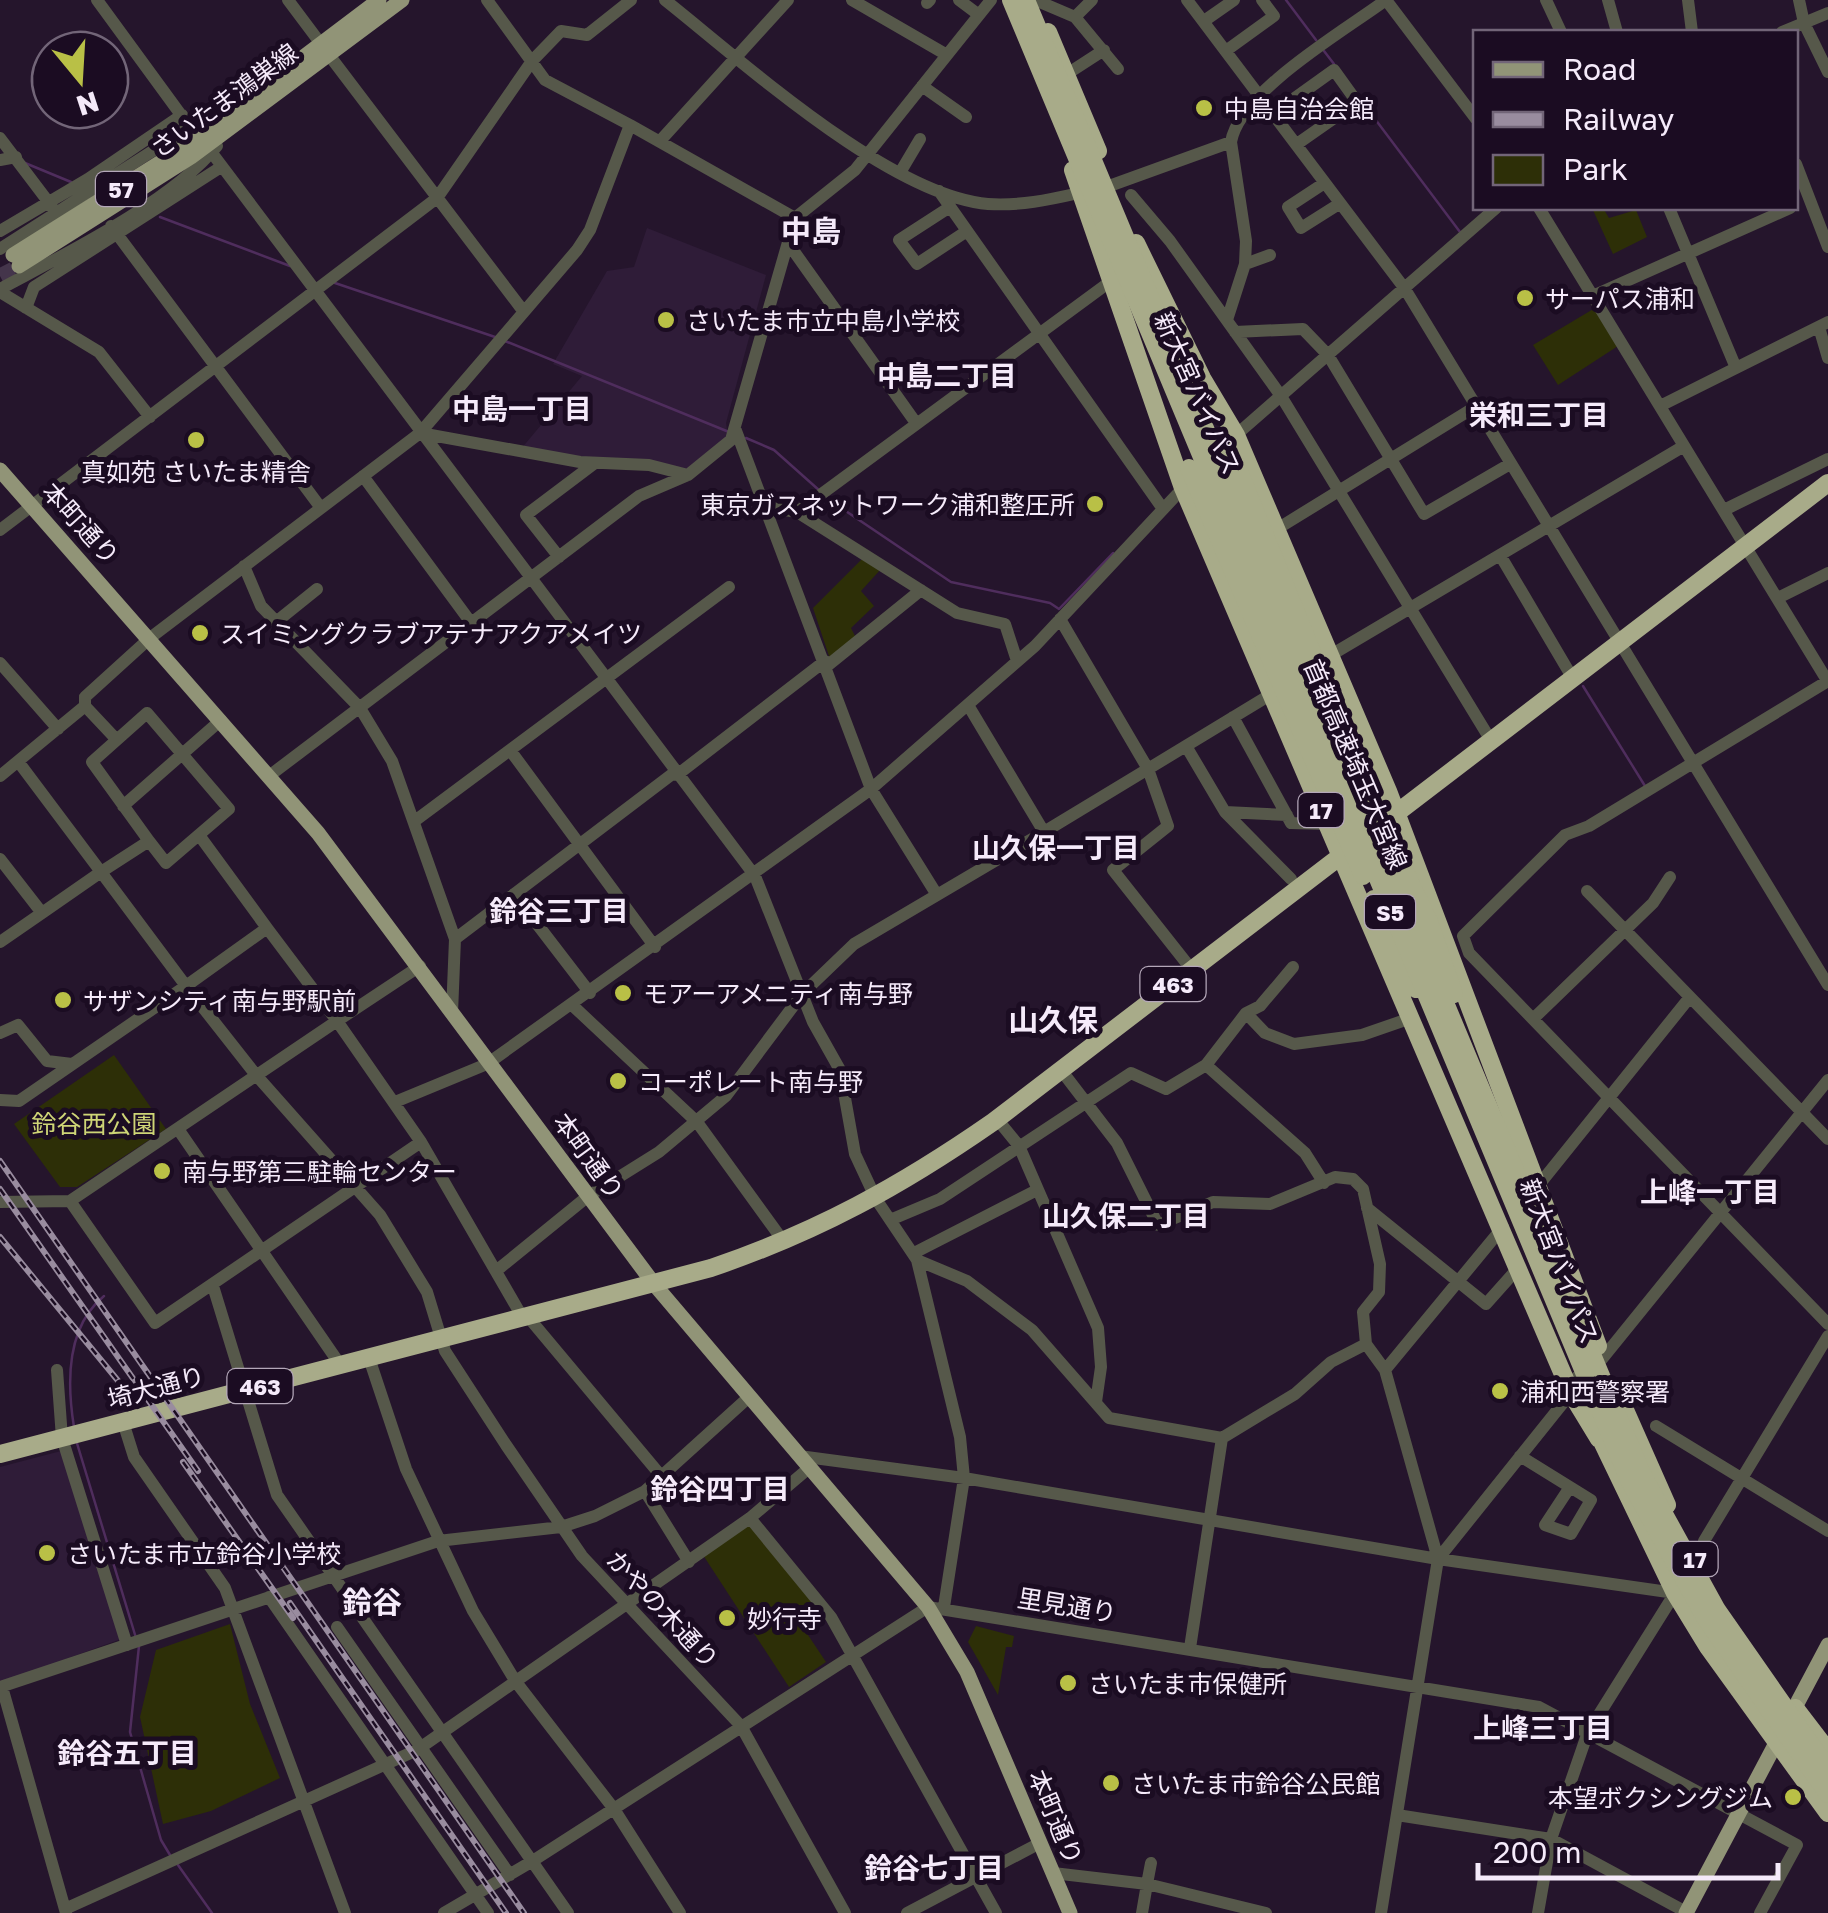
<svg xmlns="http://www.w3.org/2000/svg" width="1828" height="1913" viewBox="0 0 1828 1913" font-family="'Golos Text','Noto Sans JP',sans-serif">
<rect width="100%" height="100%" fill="#25152c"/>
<path fill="#2f1c38" d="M647 228 766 275 726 423 728 436 685 473 521 449 582 376 553 364 607 271 634 267Z
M61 1451 121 1639 0 1683V1467Z"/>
<path fill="#2d2f07" d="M1592 208H1603L1609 218 1636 210 1647 237 1613 254Z
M1595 308 1618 346 1558 385 1533 345Z
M863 558 881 569 861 591 874 606 851 628 857 640 830 659 813 608Z
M114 1055 166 1129 77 1187H60L14 1124Z
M747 1522 820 1610 800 1623 826 1662 789 1687 703 1555Z
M230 1624 250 1704 280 1778 211 1811 163 1824 140 1717 156 1650Z
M976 1626 1014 1636 1012 1647H1006L998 1695 968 1642Z"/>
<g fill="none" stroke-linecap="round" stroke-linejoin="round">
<path stroke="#4f2d5d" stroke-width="2.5" d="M1286 0 1316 40
M1324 51 1334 64
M1363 103 1460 232
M25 163 71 182
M160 217 290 266
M335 283 498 338
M505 341 729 432
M746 438 774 450 820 491
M825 497 951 582 1050 603 1059 609 1113 553
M1583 686 1645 786
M74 1427C67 1384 66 1327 104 1296
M76 1440 136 1638
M139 1646 130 1732 161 1840 170 1855
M178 1865 212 1913"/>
<path stroke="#44354b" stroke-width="15" stroke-dasharray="15 8" stroke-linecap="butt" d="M0 276 19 266"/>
<path stroke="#56584a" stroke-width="12" d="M97 0 184 119
M288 0 321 44
M665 0C742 61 890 196 988 204 1020 206 1048 200 1079 193
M852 0 947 55
M959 0 979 15
M1035 0 1075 17 1118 69
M1187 0 1405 289 1828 985
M1386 0 1476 119
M1546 0 1561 32
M1608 0 1617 32
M1688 0 1692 32
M1799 0 1804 23 1828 72
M927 3 930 0
M1075 17 1092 0
M1204 21 1234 0
M1782 32 1828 13
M1227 50 1274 16 1262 0
M329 55 524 312
M1067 74 1104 50
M922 86 966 117
M1274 113 1334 70 1357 102 1297 144
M630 125 795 218 855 170 991 0
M0 138 53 208
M660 141 788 0
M212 153 755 876 813 1022 840 1070 855 1154 876 1199 917 1260 960 1437 964 1478 944 1607
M0 160 16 157
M1796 164 1828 247
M901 171 920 139
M1323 184 1288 207 1301 228 1339 204
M1112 185 1231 142
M939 191 1163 509
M1131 195 1170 241 1281 396 1490 739
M950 207 899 240 917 264 967 231
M1539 208 1828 682
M1669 208 1736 368
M111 226 321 508
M0 231 88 179 182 115
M788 243 916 423
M0 249 190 127 216 120
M1245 264 1270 255
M0 289C65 254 171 202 217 146
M0 292 99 352 150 417
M1595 295 1790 208
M26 308 34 287 221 167
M1227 320 1245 264 1246 241 1231 142C1240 91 1344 31 1386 0
M1819 327 1828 358
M1235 332 1303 329 1328 355 1424 514 1510 464
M1660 406 1828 322
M735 428 871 789 937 895
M420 433 580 462 649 465 688 475 731 440 795 218
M1236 435 1496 208
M363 476 472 624
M767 507 797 512 957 613 1005 624 1017 661
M1724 510 1828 459
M797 512 1111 281
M1277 529 1475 407
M0 530 437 198 532 61 561 31 587 35 631 0
M1500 555 1572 677
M559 557 526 515 595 463
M244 566 261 606 360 708 392 761 455 939 452 1013
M1778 598 1828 573
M1060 619 1148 769 1168 826 1113 870 1192 970
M276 622 317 589
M1331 655 1684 446
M0 663 58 729
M827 666 921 590
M1828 681 1589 826 1565 835 1463 936 1469 953 1828 1324
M85 706 116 739
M1233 717 1291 823 1327 824
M1186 746 1225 812 1291 879
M510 750 655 947
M20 764 101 872 42 913
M677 775 825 661
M0 776 85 706V697L150 638 420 433 577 250 590 230 630 125 545 80 487 0
M269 776 639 496 688 475
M123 806 221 720
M1225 812 1287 815
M416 820 729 587
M1044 832 1270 695
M199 835 267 928
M149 841 166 863 229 809 147 713 92 762 149 841 101 872 186 986 267 928 337 1021 420 966
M0 859 42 913 0 942
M1587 891 1828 1139
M514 894 590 993
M455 939 675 772
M572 1005 697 1122 784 1242
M1246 1013 1265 1033 1294 1044 1362 1035 1411 1018
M1534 1018 1653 903 1670 877
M0 1033 18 1025 47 1061 72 1064
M1206 1065 1305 1153 1324 1183
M1061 1070 1117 1143 1158 1225 1213 1202 1270 1204 1335 1177 1353 1179 1363 1189 1380 1264 1379 1292 1363 1312 1366 1344 1385 1370 1503 1227
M0 1100 19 1101 186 986 256 1075 380 1215 427 1292 445 1351 506 1445 582 1556 741 1726 845 1913
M395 1102 487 1064 871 789 1035 646 1183 488
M997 1119 1019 1146 1098 1328 1101 1367 1096 1402
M178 1129 341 1366
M1538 1186 1690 997
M70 1201 155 1323 421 1142
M0 1202 70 1201 337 1021 421 1142 524 1320
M1367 1208 1486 1304 1519 1267
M890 1220 940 1199 1131 1073 1166 1089 1206 1065 1246 1013 1260 1006 1293 967
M914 1253 1037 1190
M917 1260 967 1281 1032 1330 1109 1418 1222 1438
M496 1271 587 1197 659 1152 726 1096 803 993 854 944 1044 832 968 705
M213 1286 277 1495 568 1913
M529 1318 662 1477
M369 1358 406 1469 473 1611 516 1682 614 1809 680 1913
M1602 1359 1828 1080
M57 1370 62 1438 127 1645
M123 1422 134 1457 225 1588 345 1913
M1656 1426 1828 1531
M799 1456 964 1478 1438 1559 1675 1593 1588 1732 1551 1839 1538 1913
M1520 1456 1591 1500 1571 1534 1545 1525 1570 1487
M645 1491 689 1562
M750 1518 831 1617 996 1913
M1704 1541 1828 1336
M1438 1559 1571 1393 1577 1377
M269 1597 488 1913
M337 1627 510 1875
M1190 1648 1222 1438 1295 1394 1331 1362 1366 1344
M0 1687 438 1541 561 1527 595 1516 645 1491 749 1397
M2 1687 66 1913
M1397 1815 1551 1839 1688 1913
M1151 1863 1147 1884 1266 1913
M1053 1873 1147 1884 1142 1913
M65 1909 417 1750 750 1518 809 1468
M444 1913 531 1862 928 1607 1539 1707 1797 1845 1760 1913
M907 1913 1040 1843
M1381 1913 1438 1559 1385 1370"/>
<path stroke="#919477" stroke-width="15" d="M13 255 183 148 379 0
M19 266 191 157 402 0
M0 470 318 833 654 1284 928 1607 967 1672 1070 1913
M1686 1913 1828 1645"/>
<path stroke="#a8ab89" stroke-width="18" d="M1048 32 1098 151
M1073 170 1183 488 1571 1393 1599 1439
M1136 243 1202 378 1236 435 1388 791 1598 1346
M1374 899 1416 989
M1621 1401 1667 1505
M1596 1429 1675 1593 1708 1647 1828 1813
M0 1454 711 1268C817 1232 901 1186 993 1122L1828 483
M1795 1708 1828 1751"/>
<defs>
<path id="rail" d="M0 1161 524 1913
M0 1189 198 1471
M0 1237 124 1388
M183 1462 293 1618
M290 1603 506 1913"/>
</defs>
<use href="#rail" stroke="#998c9f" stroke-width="6"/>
<use href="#rail" stroke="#1b0c22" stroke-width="2.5" stroke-dasharray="8" stroke-linecap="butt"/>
<path stroke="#a8ab89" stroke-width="18" d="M1011 0 1630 1482 1706 1619 1828 1794
M1026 0 1642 1474 1717 1610 1828 1769
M1230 449 1346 736
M1189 468 1363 876
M1387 834 1429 922 1454 994"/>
</g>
<g fill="#b9c046" stroke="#1b0c22" stroke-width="4">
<circle cx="1204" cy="108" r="10"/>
<circle cx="1525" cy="298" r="10"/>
<circle cx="666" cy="320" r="10"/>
<circle cx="196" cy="440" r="10"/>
<circle cx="1095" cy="504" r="10"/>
<circle cx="200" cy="633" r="10"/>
<circle cx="623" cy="993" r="10"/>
<circle cx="63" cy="1000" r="10"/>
<circle cx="618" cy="1081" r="10"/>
<circle cx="162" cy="1171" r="10"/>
<circle cx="1500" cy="1391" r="10"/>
<circle cx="47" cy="1553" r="10"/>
<circle cx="727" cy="1618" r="10"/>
<circle cx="1068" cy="1683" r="10"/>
<circle cx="1111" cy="1783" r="10"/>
<circle cx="1793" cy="1797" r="10"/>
</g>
<g text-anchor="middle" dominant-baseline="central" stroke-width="10" stroke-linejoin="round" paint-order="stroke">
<g fill="#1b0c22" stroke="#b4a7b9" stroke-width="2.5">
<rect x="96" y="172" width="50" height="34" rx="8"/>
<rect x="1298.5" y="793" width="45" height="34" rx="8"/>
<rect x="1365" y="895" width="50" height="34" rx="8"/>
<rect x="1140.5" y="967" width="65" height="34" rx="8"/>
<rect x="227.5" y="1369" width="65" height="34" rx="8"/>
<rect x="1672.5" y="1542" width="45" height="34" rx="8"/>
</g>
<g font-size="22" font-weight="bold" fill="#f5eafa">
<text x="121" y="189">57</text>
<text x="1321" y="810">17</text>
<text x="1390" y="912">S5</text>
<text x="1173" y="984">463</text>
<text x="260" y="1386">463</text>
<text x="1695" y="1559">17</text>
</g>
<g font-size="25" fill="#f5eafa" stroke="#1b0c22">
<text transform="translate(224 100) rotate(-36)">さいたま鴻巣線</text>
<text transform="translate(1198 393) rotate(66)">新大宮バイパス</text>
<text transform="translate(81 523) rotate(48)">本町通り</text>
<text transform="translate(1356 764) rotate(67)">首都高速埼玉大宮線</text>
<text transform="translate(589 1156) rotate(54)">本町通り</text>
<text transform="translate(1560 1261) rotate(69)">新大宮バイパス</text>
<text transform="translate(156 1387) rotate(-15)">埼大通り</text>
<text transform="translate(1067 1605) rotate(9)">里見通り</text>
<text transform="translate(663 1609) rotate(47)">かやの木通り</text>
<text transform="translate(1056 1817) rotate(67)">本町通り</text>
</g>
<g font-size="25" fill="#f5eafa" stroke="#1b0c22" text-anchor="start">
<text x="1224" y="108">中島自治会館</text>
<text x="1545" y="298">サーパス浦和</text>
<text x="686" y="320">さいたま市立中島小学校</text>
<text x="196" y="471" text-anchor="middle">真如苑 さいたま精舎</text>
<text x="1075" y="504" text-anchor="end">東京ガスネットワーク浦和整圧所</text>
<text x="220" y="633">スイミングクラブアテナアクアメイツ</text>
<text x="643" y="993">モアーアメニティ南与野</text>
<text x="83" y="1000">サザンシティ南与野駅前</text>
<text x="638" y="1081">コーポレート南与野</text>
<text x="182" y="1171">南与野第三駐輪センター</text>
<text x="1520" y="1391">浦和西警察署</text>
<text x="67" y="1553">さいたま市立鈴谷小学校</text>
<text x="747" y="1618">妙行寺</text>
<text x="1088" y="1683">さいたま市保健所</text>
<text x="1131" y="1783">さいたま市鈴谷公民館</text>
<text x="1773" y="1797" text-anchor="end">本望ボクシングジム</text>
</g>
<g font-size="25" fill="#ced576" stroke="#1b0c22">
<text x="94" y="1123">鈴谷西公園</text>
</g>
<g font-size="28" font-weight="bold" fill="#f5eafa" stroke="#1b0c22">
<text x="947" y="375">中島二丁目</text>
<text x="522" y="408">中島一丁目</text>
<text x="1539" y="414">栄和三丁目</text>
<text x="1056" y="847">山久保一丁目</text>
<text x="559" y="910">鈴谷三丁目</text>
<text x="1710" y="1191">上峰一丁目</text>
<text x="1126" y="1215">山久保二丁目</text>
<text x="720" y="1488">鈴谷四丁目</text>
<text x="1543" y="1727">上峰三丁目</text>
<text x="127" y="1752">鈴谷五丁目</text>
<text x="934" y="1867">鈴谷七丁目</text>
</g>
<g font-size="30" font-weight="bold" fill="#f5eafa" stroke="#1b0c22">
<text x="811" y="231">中島</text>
<text x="1053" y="1020">山久保</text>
<text x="372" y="1602">鈴谷</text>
</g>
</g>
<rect x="1473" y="30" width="325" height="180" fill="#1b0c22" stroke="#726578" stroke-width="2.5"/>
<rect x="1493" y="62" width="50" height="15" fill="#919477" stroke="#726578" stroke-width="2.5"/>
<text x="1563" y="80" font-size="30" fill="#f5eafa">Road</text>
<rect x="1493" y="112" width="50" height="15" fill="#998c9f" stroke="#726578" stroke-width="2.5"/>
<text x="1563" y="130" font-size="30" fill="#f5eafa">Railway</text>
<rect x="1493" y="155" width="50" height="30" fill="#2d2f07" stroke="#726578" stroke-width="2.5"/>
<text x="1563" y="180" font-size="30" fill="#f5eafa">Park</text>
<g transform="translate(80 80) rotate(162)"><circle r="48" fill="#1b0c22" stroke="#726578" stroke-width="2.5"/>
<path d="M0-8L18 38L0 25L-18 38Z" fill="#b9c046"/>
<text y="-15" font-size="28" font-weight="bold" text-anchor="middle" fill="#f5eafa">N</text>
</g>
<path d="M1478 1863v15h300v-15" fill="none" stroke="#f5eafa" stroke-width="5"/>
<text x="1493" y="1863" font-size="30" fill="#f5eafa" stroke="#1b0c22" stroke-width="8" paint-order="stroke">200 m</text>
</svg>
